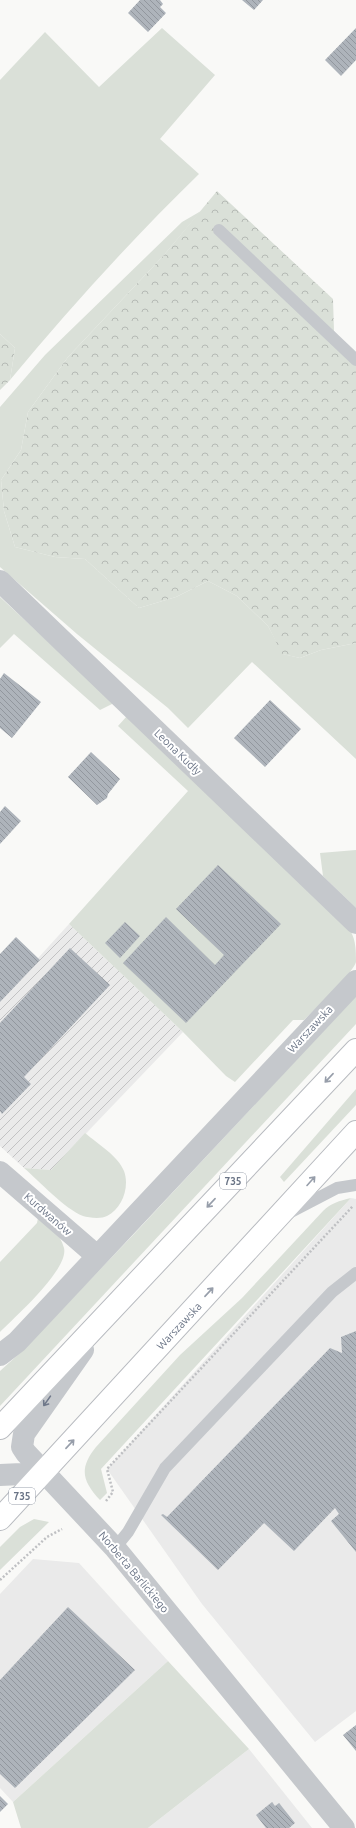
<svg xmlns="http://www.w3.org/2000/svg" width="356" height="1828" viewBox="0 0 356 1828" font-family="Ubuntu,sans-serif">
<defs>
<pattern id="industrial-furrows" width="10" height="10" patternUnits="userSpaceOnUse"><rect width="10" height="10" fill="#eaeaea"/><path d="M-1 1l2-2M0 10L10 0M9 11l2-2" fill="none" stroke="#c2c2c3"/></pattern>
<pattern id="forest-crowns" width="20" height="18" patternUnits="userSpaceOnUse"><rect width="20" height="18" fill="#dae0d8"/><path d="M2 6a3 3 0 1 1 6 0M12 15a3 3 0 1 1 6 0" fill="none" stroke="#b5bab5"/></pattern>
<pattern id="building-back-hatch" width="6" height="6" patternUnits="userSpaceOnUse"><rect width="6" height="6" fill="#aeb4bb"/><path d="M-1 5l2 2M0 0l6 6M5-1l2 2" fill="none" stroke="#92979e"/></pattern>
</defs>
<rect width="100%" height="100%" fill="#f9f9f7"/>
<path fill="#eaeaea" d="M351 1198 356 1199V1711L315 1742 202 1604 107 1469Z
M33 1559 79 1563 168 1661 13 1802 0 1788V1594Z
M249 1749 312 1828H148Z"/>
<path fill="url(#industrial-furrows)" d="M69 924 183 1032 51 1170 24 1168 0 1146V1000Z"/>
<path fill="#dae0d8" d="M162 28 215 75 160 139 199 174C132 239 70 308 10 380L15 348 0 334V80L45 32 99 87Z
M201 211 164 255 68 357 28 412 21 450 1 480 4 511 15 547 55 557 85 559 139 608 176 597 208 581 237 596 268 626 283 654 300 658 321 650 356 643V759L252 662 188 728 168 708 77 634 0 567V407L45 355 182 222Z
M0 597 114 703 100 710 14 634 0 648Z
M127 716 351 932C356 941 356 952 356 962 354 972 314 1010 304 1020H293L235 1082 226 1076 183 1032 69 924 188 791 118 726Z
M356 850V908L323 876 320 853Z
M356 996V1024L0 1406V1371L21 1352 134 1234Z
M356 1089V1105L284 1182 280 1177Z
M85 1133C98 1144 118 1156 124 1171 130 1187 122 1209 107 1216 102 1219 89 1218 83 1216 65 1209 39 1181 24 1168L51 1170Z
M351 1198 101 1469 107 1493 100 1500C82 1481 79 1468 96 1447L180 1355 242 1298 323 1211C331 1203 339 1201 351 1198Z
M39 1213C49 1224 60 1233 64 1248 69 1269 15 1317 0 1332V1262L37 1223Z
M34 1519 49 1522 0 1570V1547L20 1527Z
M168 1661 249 1749 148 1828H21L13 1802Z"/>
<path fill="url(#forest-crowns)" d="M217 191 333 299 334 331 356 358V643L321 650 300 658 282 654 268 626 237 596 208 581 176 597 139 608 85 559 55 557 15 547 4 511 1 480 21 450 28 412 68 357 164 255Z
M0 334 15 348 10 380 0 390Z"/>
<path fill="url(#building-back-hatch)" d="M140 0H160L163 4 160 7 166 13 148 32 128 13Z
M242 0H263L254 10Z
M356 28V60L341 76 325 60Z
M4 673 41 702 12 738 0 728V679Z
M270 700 301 729 265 767 234 738Z
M91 752 120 779 108 794 107 798 97 805 68 777Z
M5 806 21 821 0 844V812Z
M218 865 281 924 186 1023 123 963 166 917 215 965 224 955 176 909Z
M125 922 140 936 120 958 105 943Z
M16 937 40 960 0 1002V954Z
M70 948 110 985 24 1077 31 1084 2 1114 0 1111V1023Z
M356 1331V1552L331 1521 339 1514 335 1508 294 1551 264 1523 218 1570 161 1515 163 1514 167 1517 330 1348 342 1353 341 1337Z
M68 1607 135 1670 15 1788 0 1774V1680Z
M356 1725V1751L343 1735Z
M0 1796 8 1804 0 1812Z
M272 1802 275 1806 279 1803 295 1823 289 1828H266L256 1815Z"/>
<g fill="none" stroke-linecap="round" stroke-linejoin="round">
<defs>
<path id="primary" d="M0 1428 356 1050
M0 1519 356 1132"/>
</defs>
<use href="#primary" stroke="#b8bbc0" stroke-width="24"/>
<path stroke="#bfc0c3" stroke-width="2.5" stroke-dasharray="2 2" stroke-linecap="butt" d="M106 1501 113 1492 107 1469 353 1206
M0 1580 47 1537 62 1529"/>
<path stroke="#c5c8cc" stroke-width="12" d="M219 230 356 360
M289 1213 337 1188 356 1185
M115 1548 128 1532 165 1468 332 1292 356 1273"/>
<path stroke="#c5c8cc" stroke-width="22" d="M0 581 356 923
M0 1172 97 1256
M83 1350 24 1434 22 1447 26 1453 115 1548 344 1828
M0 1355 17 1342 356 981
M0 1475 43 1473"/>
<use href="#primary" stroke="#fff" stroke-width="22"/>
</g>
<defs><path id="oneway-shaft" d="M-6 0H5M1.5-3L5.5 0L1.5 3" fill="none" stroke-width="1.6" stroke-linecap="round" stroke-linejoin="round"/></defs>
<g stroke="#979eaa">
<use href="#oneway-shaft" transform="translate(329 1078) rotate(133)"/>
<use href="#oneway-shaft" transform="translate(311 1181) rotate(-48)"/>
<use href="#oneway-shaft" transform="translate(211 1203) rotate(133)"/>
<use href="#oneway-shaft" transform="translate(209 1292) rotate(-47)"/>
<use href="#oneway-shaft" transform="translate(70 1444) rotate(-47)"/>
</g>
<use stroke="#6f788a" href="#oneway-shaft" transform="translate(47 1401) rotate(125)"/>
<g text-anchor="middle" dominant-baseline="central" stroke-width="4" stroke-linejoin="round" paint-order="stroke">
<g fill="#fff" stroke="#979eaa" stroke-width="1">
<rect x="220" y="1173" width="26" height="16" rx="3"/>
<rect x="9" y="1488" width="26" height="16" rx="3"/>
</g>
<g font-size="10" font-weight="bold" fill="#6a7486">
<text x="233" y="1181">735</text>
<text x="22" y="1496">735</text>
</g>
<g font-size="11" fill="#6a7486" stroke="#fff">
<text transform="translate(178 752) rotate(44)">Leona Kudły</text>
<text transform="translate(310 1029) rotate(-47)">Warszawska</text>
<text transform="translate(48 1214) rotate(41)">Kurdwanów</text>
<text transform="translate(179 1326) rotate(-47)">Warszawska</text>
<text transform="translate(134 1572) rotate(50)">Norberta Barlickiego</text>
</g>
</g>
</svg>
